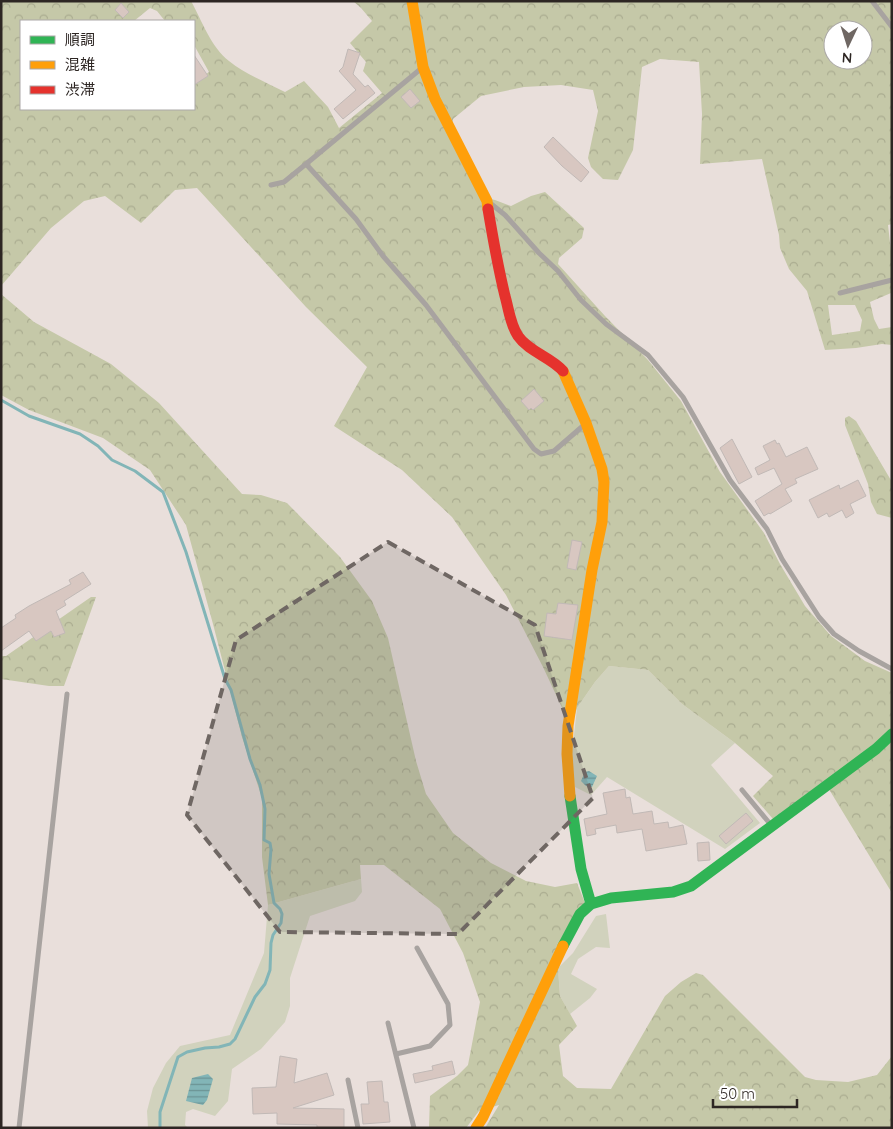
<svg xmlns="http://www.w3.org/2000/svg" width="893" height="1129" viewBox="0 0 893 1129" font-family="Quicksand,'Noto Sans JP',sans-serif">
<defs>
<pattern id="forest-crowns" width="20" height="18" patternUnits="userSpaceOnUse" patternTransform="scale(1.25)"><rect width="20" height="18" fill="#c5c8a8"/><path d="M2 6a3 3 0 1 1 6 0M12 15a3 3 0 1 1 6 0" fill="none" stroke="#aaac90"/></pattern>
<pattern id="water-rules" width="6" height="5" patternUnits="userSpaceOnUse" patternTransform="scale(1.25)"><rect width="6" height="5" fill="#82b5b7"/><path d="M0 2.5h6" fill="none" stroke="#6b9394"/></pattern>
</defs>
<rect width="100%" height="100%" fill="#e9dfdb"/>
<path fill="#d1d2bd" d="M609 666 648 670 682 704 735 743 711 765 760 823 725 849 607 777 591 795 575 787 571 762 577 708 595 682Z
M361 879 362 892 355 901 310 916 290 978V1006L285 1022 261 1049 232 1069 228 1101 215 1116 193 1109 186 1112 185 1125 188 1128H148L147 1111 153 1088 166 1063 180 1046 230 1035 264 953 268 905Z
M606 914 610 948 596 947 578 959 571 974 597 989 590 998 570 1014 560 996 558 968 573 953 596 916Z"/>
<path fill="url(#forest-crowns)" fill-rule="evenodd" d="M1 1H191C202 21 211 47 229 61 245 74 266 82 285 92L304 81 328 107 339 128 382 93 363 71 366 62 350 43 372 21 361 8 353 1H892V224L888 225 892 260 891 293 870 302 874 319 879 329 892 327V345L882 344 856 348 825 350 807 291 789 269 780 248 779 235 762 159 700 164 702 114 699 62 660 59 642 67 633 150 618 180 603 179 591 167 588 158 598 111 593 90 561 85 524 87 481 96 453 119 450 138 482 197 495 200 511 206 531 196 545 192 584 228 582 238 559 258 558 264 605 316 648 360 681 401 720 472 764 533 780 564 805 606 831 636 865 661 892 673V893L824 781 773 819 753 796 773 776 735 743 682 704 648 670 609 666 595 682 577 708 571 727 543 667 506 595 452 517 402 470 334 426 367 367 306 307 197 188 175 190 141 223 105 196 84 201 51 228 1 286ZM150 8 157 11 165 21H194V45L209 72 194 83V109H21V21H134ZM833 30H863V60H833ZM828 305H855L862 320 860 331 832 335Z
M1 294 34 322 111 364 159 403 242 494 261 495 287 503 340 557 372 601 388 638 416 761 426 794 453 833 491 863 526 881 555 887 577 883 585 903 558 968 560 996 577 1026 559 1045 563 1076 577 1088 611 1089 665 996 681 982 696 973 703 975 805 1077 816 1080 848 1082 877 1075 892 1056V1128H485L499 1105 479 1111 466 1128H429L430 1096 457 1076 468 1065 480 1002 463 953 440 909 384 865H360L361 879 268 905 262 857V798L242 737 213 624 186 525 150 470 103 438 29 410 1 395Z
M849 416 856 421 892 482V518L877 514 871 502 868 484 845 425V418Z
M91 597H96L64 686H49L1 679V656H6Z"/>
<path fill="url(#water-rules)" d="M589 771 597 776 592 787 586 786 581 781 585 772Z
M208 1074 213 1079 207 1100 203 1105 186 1101 192 1078Z"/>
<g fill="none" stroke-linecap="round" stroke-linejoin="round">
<path stroke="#82b5b7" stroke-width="3" d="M1 400 29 416 80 434 98 446 112 460 135 471 163 492 186 552 225 679 231 690 250 759 260 785 265 809 264 840 270 843 271 849 269 874 274 903 280 909 282 914 281 923 273 935 271 943 270 970 265 984 255 997 235 1039 230 1044 219 1047 205 1048 187 1052 178 1057 160 1112V1128"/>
</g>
<path fill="#d8c7c1" stroke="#c1b9b6" d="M121 3 129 12 123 18 115 10Z
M348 49 360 53 353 74 365 87 368 85 375 93 343 119 334 109 356 90 339 71 343 67Z
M194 55 208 76 194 85Z
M410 89 420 101 411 108 401 97Z
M553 137 589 172 581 182 562 166 544 147Z
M534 389 544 401 533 410 531 408 529 410 521 401Z
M732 439 752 477 739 484 720 448Z
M775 440 777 444 779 443 786 457 807 447 818 469 795 479 797 483 785 489 792 501 770 514 769 513 764 516 755 501 782 484 774 468 758 475 755 468 770 460 763 446Z
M858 480 866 496 850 504 854 513 846 518 842 510 829 517 827 513 818 518 809 500 839 485 840 489Z
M572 540 582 542 576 570 567 568Z
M83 572 91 584 64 601 66 605 56 611 65 633 54 637 51 631 36 641 29 631 1 651V628L16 618 15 615 29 606 71 584 69 580Z
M558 603 578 605 572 640 544 636 547 613 556 614Z
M625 789 626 798 630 797 633 814 652 811 654 824 668 822 669 828 683 825 687 844 646 851 642 829 617 833 616 825 595 829 596 834 587 836 584 819 607 814 603 793Z
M746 813 753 821 726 844 719 836Z
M709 842 710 860 698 861 697 843Z
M280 1056 297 1059 294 1083 327 1073 334 1095 293 1108 344 1109V1128H317V1125L277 1124V1113L253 1114 252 1088 276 1087Z
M452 1061 455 1074 415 1083 413 1074 433 1070 432 1066Z
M382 1081 384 1102H388L390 1122 363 1124 361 1104H369L367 1082Z"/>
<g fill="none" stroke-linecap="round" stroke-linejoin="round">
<path stroke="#a8a3a0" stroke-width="5" d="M872 1 892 27
M423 67 306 164 356 219 383 256 426 305 534 449 541 454 554 451 584 425
M271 185 284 182 306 164
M490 203 505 215 539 253 558 271 581 300 606 324 648 355 683 397 730 480 767 529 782 559 819 617 834 634 859 651 892 669
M840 293 892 280
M742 790 771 825
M388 1023 414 1128
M396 1054 430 1046 450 1025 448 1004 417 948
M348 1080 358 1128
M19 1128 67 694"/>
<path stroke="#30b455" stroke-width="11" d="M570 796 581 869 591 904
M563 946 580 914 591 904 611 898 673 892 691 886 876 749 892 734"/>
<path stroke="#ff9f0a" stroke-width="11" d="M412 1 423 67 435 99 487 201 488 209
M563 371 586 423 602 469 604 482 602 522 592 570 568 726 567 754 570 796
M476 1128 483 1117 563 946"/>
<path stroke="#e5322d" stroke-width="11" d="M488 209C493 239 498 267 505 296 509 310 510 324 518 336 529 352 551 357 563 371"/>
</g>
<path fill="#6f6763" fill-opacity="0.2" stroke="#6f6763" stroke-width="4" stroke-dasharray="10 6" stroke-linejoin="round" d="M388 542 535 625 593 798 458 934 280 932 187 815 236 640Z"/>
<rect width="893" height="1129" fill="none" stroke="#2d2623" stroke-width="5"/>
<rect x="20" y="20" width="175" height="90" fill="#ffffff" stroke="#aba8a7"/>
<rect x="30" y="36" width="25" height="8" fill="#30b455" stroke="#aba8a7"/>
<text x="65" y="45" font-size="15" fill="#2d2623">順調</text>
<rect x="30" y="61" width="25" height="8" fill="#ff9f0a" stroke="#aba8a7"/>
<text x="65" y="70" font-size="15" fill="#2d2623">混雑</text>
<rect x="30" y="86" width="25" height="8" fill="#e5322d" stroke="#aba8a7"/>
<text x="65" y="95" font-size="15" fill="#2d2623">渋滞</text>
<g transform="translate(848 45) rotate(184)"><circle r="24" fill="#ffffff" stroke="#aba8a7"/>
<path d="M0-4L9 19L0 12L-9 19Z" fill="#6f6763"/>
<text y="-8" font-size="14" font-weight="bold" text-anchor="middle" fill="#2d2623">N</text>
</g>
<path d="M713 1099v8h84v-8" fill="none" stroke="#2d2623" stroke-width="2.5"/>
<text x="720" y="1099" font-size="15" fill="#2d2623" stroke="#ffffff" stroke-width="4" paint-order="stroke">50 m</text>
</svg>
